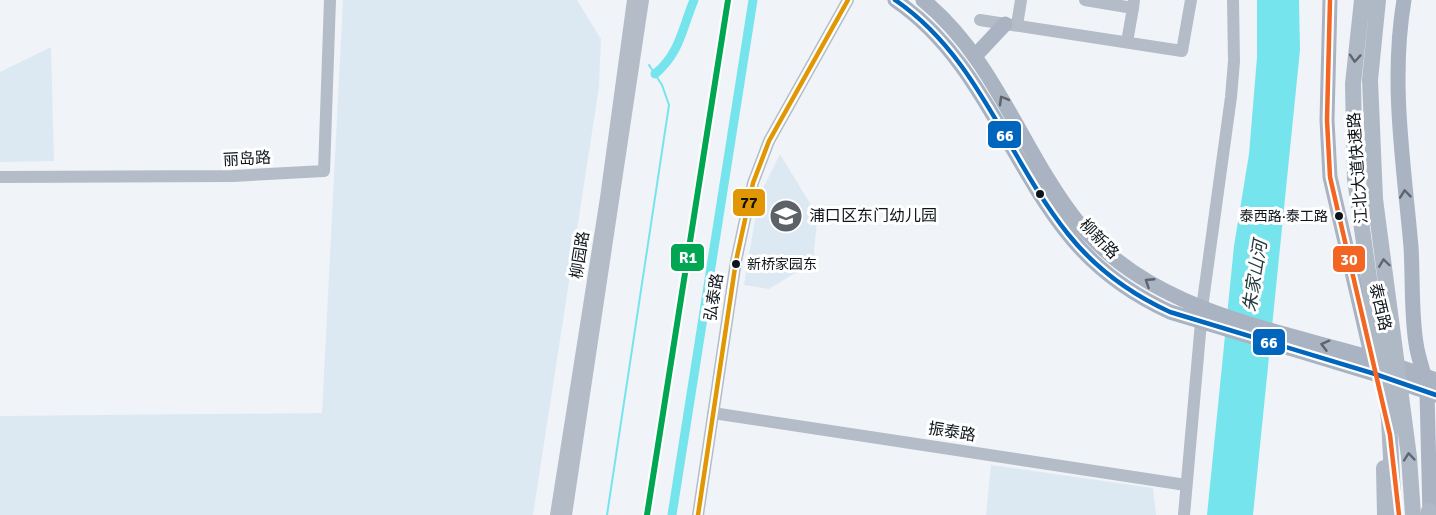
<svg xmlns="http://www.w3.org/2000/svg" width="1436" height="515" viewBox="0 0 1436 515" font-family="Signika,'Noto Sans SC',sans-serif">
<rect width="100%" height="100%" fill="#f0f4f8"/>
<path fill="#dde9f2" d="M343 0H577L601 39 599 87 533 515H0V416L322 413Z
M51 47 54 161 0 162V72Z
M780 154 814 210 817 222 813 262 769 289 744 285 759 196Z
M991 465 1153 488 1156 515H986Z"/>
<path fill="#76e4ed" d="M1257 0H1299L1300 50 1253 515H1207L1234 246 1249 154 1257 57Z"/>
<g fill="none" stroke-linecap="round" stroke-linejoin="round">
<path stroke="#76e4ed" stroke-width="2" d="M607 515 669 105 662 85 649 65"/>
<path stroke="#76e4ed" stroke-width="9" d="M655 74C680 53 682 29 694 0
M672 515 753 0"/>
<path stroke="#b4bcc7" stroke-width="12" d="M1085 0 1133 8 1134 0
M980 20 1182 51 1191 0
M1017 25 1021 0
M1127 42 1133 8
M0 177 233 176 324 171 330 0
M1202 308 1231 97 1234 61 1233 0
M713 413 1186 485
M556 515 606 198 633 0
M566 515 643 0
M698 515 736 261 753 183 769 141 848 0
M1184 515 1201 322"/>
<path stroke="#aab3c1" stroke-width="15" d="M895 0C979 57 1007 158 1068 234 1095 268 1131 294 1170 312L1375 374 1436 395
M923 0C993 57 1020 146 1073 216 1143 309 1266 327 1371 358 1393 364 1414 372 1436 380
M1330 0 1327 120 1330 177 1374 367
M1404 0C1390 83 1404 165 1411 247 1413 279 1411 312 1416 343 1418 360 1426 375 1427 392L1430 515
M975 56 1005 24"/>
<path stroke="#afb8c5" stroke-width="16" d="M1384 468 1385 515
M1429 515V511"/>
<path stroke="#afb8c5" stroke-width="16" d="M1362 0 1353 84 1355 179 1389 420 1394 515
M1378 0 1370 80 1375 199 1409 457 1413 515"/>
<defs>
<path id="bus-1" d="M895 0C979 57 1007 158 1068 234 1095 268 1131 294 1170 312L1375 374 1436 395"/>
<path id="bus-2" d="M698 515 736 261 753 183 769 141 848 0"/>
<path id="bus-3" d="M1330 0 1327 120 1330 177 1390 435 1399 515"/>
</defs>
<use href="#bus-1" stroke="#fff" stroke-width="9"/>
<use href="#bus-2" stroke="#fff" stroke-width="9"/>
<use href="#bus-3" stroke="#fff" stroke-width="9"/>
<use href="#bus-1" stroke="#0065bd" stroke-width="4.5"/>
<use href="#bus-2" stroke="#e09703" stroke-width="4.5"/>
<use href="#bus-3" stroke="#f26522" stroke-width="4.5"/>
<defs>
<path id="rail-1" d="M647 515 728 0"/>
</defs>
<use href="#rail-1" stroke="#fff" stroke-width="10"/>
<use href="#rail-1" stroke="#00a651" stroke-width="6"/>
</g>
<defs><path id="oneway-chevron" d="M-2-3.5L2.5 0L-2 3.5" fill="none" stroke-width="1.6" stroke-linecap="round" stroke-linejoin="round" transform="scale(1.5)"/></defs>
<g stroke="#5e6670">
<use href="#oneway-chevron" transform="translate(1355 58) rotate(94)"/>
<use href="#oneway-chevron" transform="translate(1384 263) rotate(-98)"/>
<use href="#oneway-chevron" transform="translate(1409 457) rotate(-95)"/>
</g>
<g stroke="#5c646e">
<use href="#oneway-chevron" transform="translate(1003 100) rotate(-120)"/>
<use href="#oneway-chevron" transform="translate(1405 194) rotate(-96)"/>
<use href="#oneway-chevron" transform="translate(1149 282) rotate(-147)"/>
<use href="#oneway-chevron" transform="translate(1325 345) rotate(-165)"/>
</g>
<defs>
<symbol id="school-disc" viewBox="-11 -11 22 22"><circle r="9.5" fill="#5c6268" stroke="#fff"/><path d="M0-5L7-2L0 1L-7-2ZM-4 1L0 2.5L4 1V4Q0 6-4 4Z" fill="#fff"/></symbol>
</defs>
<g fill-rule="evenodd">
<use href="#school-disc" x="767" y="197" width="38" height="38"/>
</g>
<g fill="#0d141a" stroke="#fff" stroke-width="2">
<circle cx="1040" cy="194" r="5"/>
<circle cx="1339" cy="216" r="5"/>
<circle cx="736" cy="264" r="5"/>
</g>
<g text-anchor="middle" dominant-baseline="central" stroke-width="6" stroke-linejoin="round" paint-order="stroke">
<g font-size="14" fill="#0d141a" stroke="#fff" text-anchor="end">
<text x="1328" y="216">泰西路·泰工路</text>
<text x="747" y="264" text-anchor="start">新桥家园东</text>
</g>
<g font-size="16" fill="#0d141a" stroke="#fff">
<text transform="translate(247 159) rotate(-3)">丽岛路</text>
<text transform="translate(1358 168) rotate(-94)">江北大道快速路</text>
<text transform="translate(1099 239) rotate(46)">柳新路</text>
<text transform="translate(580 255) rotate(-81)">柳园路</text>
<text transform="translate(714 297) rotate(-81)">弘泰路</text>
<text transform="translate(1380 307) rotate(77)">泰西路</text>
<text transform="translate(952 432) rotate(9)">振泰路</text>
</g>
<g font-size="16" fill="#0d141a" stroke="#fff" text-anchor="start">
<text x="809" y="216">浦口区东门幼儿园</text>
</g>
<g font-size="18" font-style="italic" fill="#233c3e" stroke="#fff">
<text transform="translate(1255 276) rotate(-81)">朱家山河</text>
</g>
</g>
<g stroke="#fff" stroke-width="2">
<rect x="987" y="120" width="35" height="29" rx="6" fill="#0065bd"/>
<rect x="732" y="188" width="34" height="29" rx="6" fill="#e09703"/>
<rect x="670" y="243" width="35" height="29" rx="6" fill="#00a651"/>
<rect x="1332" y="245" width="34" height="28" rx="6" fill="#f26522"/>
<rect x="1252" y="328" width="34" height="28" rx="6" fill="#0065bd"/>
</g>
<g font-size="16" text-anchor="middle" font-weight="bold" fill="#fff">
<text x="1005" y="141">66</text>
<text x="688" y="263">R1</text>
<text x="1349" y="265">30</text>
<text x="1269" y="348">66</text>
</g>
<g font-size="16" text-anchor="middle" font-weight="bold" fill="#111">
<text x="749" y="208">77</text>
</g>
</svg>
